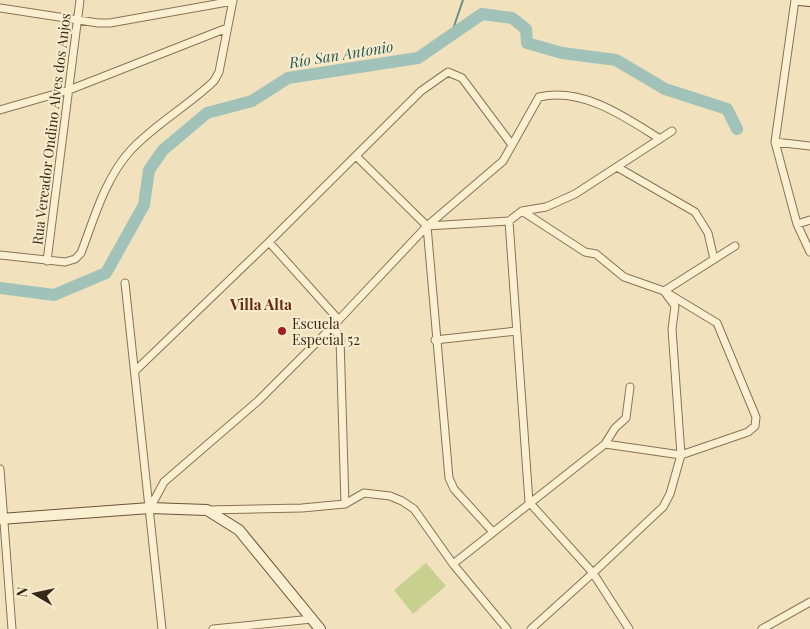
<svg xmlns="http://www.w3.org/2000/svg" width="810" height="629" viewBox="0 0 810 629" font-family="'Playfair Display',serif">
<rect width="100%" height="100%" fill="#f1e2bd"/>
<path fill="#c8d090" d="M426 563 446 586 413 614 394 590Z"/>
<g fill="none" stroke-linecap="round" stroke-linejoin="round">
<path stroke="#689087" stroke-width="2" d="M451 35 463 0"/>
<path stroke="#a1c2b9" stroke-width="12" d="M0 288 54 295 106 273 144 205 149 170 163 150 207 113 252 101 288 78 418 58 482 14 512 18 526 29 527 43 562 53 616 60 665 89 727 109 737 129"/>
<defs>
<path id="street" d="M795 0 775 142 797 224 810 252
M0 8 98 23H110L233 1
M0 110 69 90 227 28
M775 142 810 146
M356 156 427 226 509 221 522 211 546 207 575 194 672 131
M617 167 695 212 708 233 714 259
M522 211 585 252 596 254 624 277 664 291 675 306 672 329 681 455 605 444
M509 221 529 502 593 573 531 629
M797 224 810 220
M427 226 449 478 454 489 492 531
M269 242 338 319
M0 255 65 262 75 259 81 253C94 219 105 178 131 150 155 124 188 106 214 81L219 72 233 0
M47 261 80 0
M125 283 162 629
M333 326 340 338 345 504
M435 340 516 331
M135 371 269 242 421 91 448 72 462 78 512 145
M0 469 12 629
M150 508 164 482 259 400 333 326 427 226 503 161 539 97C583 87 625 117 660 139
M207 510 302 508 345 504 364 493 390 496 402 501 414 509 453 564 507 629
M453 564 605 444 615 428 626 418 630 387
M213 629 312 619
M629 629 593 573 663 507 670 494 681 455 748 432 755 426 756 417 717 323 664 291 735 246
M762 629 810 602"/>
<path id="secondary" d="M799 0 810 1
M0 519 150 508 207 510 239 530 320 629"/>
</defs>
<use href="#street" stroke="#8a7255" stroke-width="9"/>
<use href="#secondary" stroke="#6c5338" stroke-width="12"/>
<use href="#street" stroke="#fbefd1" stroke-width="7"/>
<use href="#secondary" stroke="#fbefd1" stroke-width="10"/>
</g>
<circle fill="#9e2120" stroke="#f8eccd" stroke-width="2" cx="282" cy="331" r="5"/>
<g text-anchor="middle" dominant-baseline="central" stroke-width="4" stroke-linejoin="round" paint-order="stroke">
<g font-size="14" fill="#382a1b" stroke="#f8eccd">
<text transform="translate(51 129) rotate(-83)">Rua Vereador Ondino Alves dos Anjos</text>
</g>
<g font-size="14" fill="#382a1b" stroke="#f8eccd" text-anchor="start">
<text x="292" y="323">Escuela<tspan x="292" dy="16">Especial 52</tspan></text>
</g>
<g font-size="15" font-style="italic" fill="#295a57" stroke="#f8eccd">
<text transform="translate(341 54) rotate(-9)">Río San Antonio</text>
</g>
<g font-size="15" font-weight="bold" fill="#692917" stroke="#f8eccd">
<text x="261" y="304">Villa Alta</text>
</g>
</g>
<g transform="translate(35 594) rotate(279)" stroke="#f8eccd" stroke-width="4" paint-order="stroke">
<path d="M0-4L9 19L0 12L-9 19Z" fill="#382a1b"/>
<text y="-8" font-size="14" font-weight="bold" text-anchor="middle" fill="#382a1b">N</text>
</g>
</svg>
